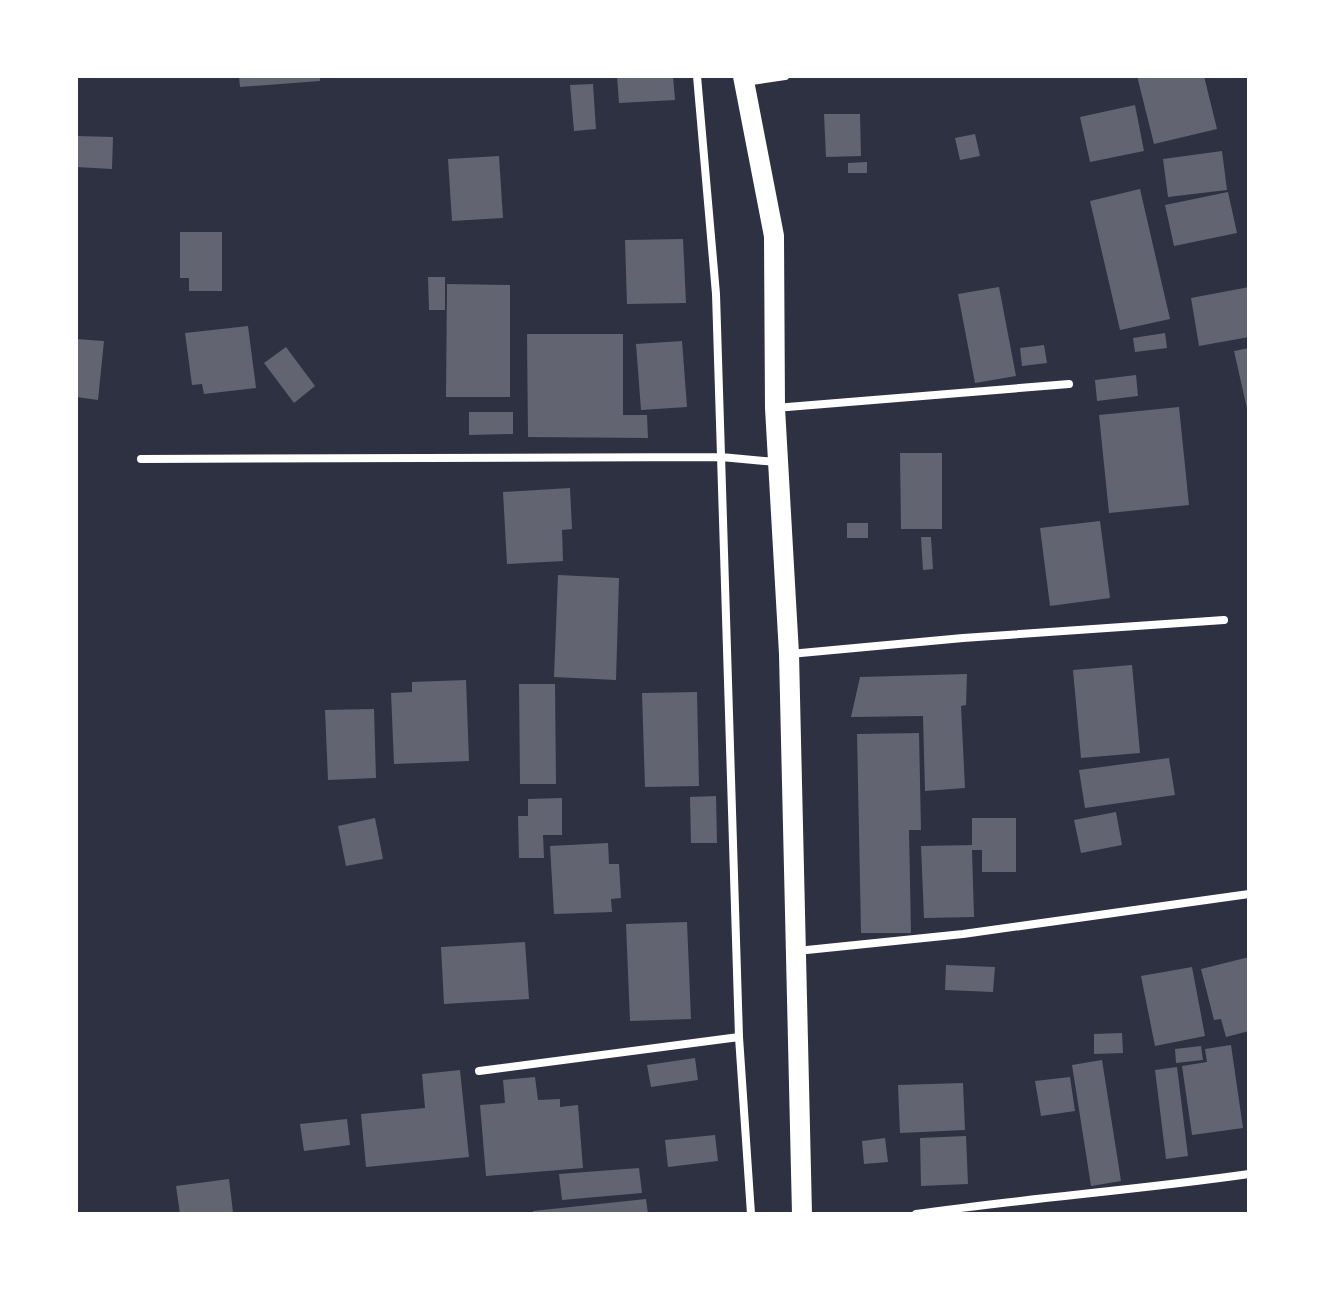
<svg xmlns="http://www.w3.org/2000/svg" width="1325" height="1290" viewBox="0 0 1325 1290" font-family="'Crimson Pro',serif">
<rect width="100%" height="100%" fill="#2d3142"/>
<path fill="#626471" d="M239 76H320V81L240 87Z
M617 76H673L675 100 619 103Z
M1137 76H1204L1217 129 1154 144Z
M593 84 596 129 574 131 570 85Z
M1135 105 1144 151 1090 162 1080 117Z
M824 114H860L861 156 826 157Z
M975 134 980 156 960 160 955 138Z
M76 136 113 137 112 169 76 167Z
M1222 151 1227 190 1168 197 1163 159Z
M499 156 503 218 452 221 448 159Z
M867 162V173H848V163Z
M1140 189 1170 319 1120 330 1090 201Z
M1228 192 1237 233 1174 246 1165 205Z
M180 232H222V291H189V278H180Z
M683 239 686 303 627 304 625 240Z
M428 277H445V310H429Z
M447 284 510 285V397H446Z
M999 287 1016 376 975 383 958 294Z
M1249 287V337L1199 346 1191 298Z
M248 326 256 388 204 394 202 384 192 385 185 333Z
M1165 333 1167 348 1135 352 1133 338Z
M527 334H623V415H647L648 438 528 437Z
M76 339 104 341 98 400 76 397Z
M682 341 687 407 641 410 636 344Z
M1044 345 1047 363 1022 366 1020 348Z
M286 347 315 386 294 403 264 363Z
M1249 348V413H1248L1234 351Z
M1136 375 1138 396 1097 401 1095 380Z
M1179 407 1189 505 1109 513 1099 415Z
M469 412H513V434L469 435Z
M900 453H942V529H901Z
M570 488 572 529 562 530 563 561 507 564 503 492Z
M1100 521 1110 598 1050 606 1040 528Z
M847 523H868V538H847Z
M921 537H931L933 569 923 570Z
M558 575 619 578 616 680 554 677Z
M1132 665 1140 753 1081 758 1073 670Z
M967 674 966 705 961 706 965 788 925 791 923 716 851 717 860 677Z
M466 680 469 761 394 764 391 693 412 692V682Z
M519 684H555L556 784H520Z
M697 692 699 786 645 787 642 693Z
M374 709 376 778 328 780 325 710Z
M919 733 921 830H909L911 933H861L857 734Z
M1169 758 1175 795 1085 808 1079 770Z
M716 796 717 843H691L690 797Z
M562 798V835H543L544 858H519L518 816H528V799Z
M1116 812 1122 845 1081 853 1074 820Z
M375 818 383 859 346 866 338 826Z
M972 818H1016V872H982V850H972L974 917 924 918 921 846 972 845Z
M608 843 609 864H619L621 898 611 899 612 912 554 914 550 846Z
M687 922 691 1019 630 1021 626 924Z
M525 942 529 999 444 1004 441 947Z
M1249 957V1031L1226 1037 1221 1019 1214 1020 1201 969Z
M946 965 995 967 993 992 945 990Z
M1192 967 1205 1036 1155 1046 1141 976Z
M1122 1033 1123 1053 1094 1054V1034Z
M1231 1045 1243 1128 1192 1135 1182 1066 1207 1062 1205 1049Z
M1201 1046 1203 1060 1176 1063 1175 1049Z
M695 1058 698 1080 651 1087 647 1065Z
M1102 1060 1121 1181 1091 1186 1072 1065Z
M1177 1067 1188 1156 1166 1159 1155 1070Z
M460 1070 469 1157 366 1167 361 1114 425 1108 422 1074Z
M535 1077 538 1100 560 1099V1107L578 1105 583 1168 486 1176 480 1105 505 1103 503 1080Z
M1070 1077 1075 1111 1041 1116 1035 1081Z
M963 1083 965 1130 900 1133 898 1085Z
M347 1119 350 1145 304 1151 300 1124Z
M715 1135 718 1161 668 1167 665 1140Z
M966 1136 968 1184 921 1186 920 1138Z
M885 1138 888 1162 864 1164 862 1141Z
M639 1168 642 1193 562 1200 559 1174Z
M229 1179 233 1212 180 1214 176 1186Z
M646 1199 648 1214H533V1211Z"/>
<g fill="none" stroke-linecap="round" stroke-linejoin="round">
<path stroke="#fff" stroke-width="8" d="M697 76 716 294 739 1037 751 1214
M745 82 785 76
M775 408 1069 384
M141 459 721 457 776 462
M790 654 963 638 1224 620
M797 951 963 934 1249 894
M479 1071 739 1037
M916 1214C1027 1198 1138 1190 1249 1174"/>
<path stroke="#fff" stroke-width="20" d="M743 76 774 236 775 408 789 654 802 1214"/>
</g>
<rect width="1325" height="1290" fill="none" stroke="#ffffff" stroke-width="156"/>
</svg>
